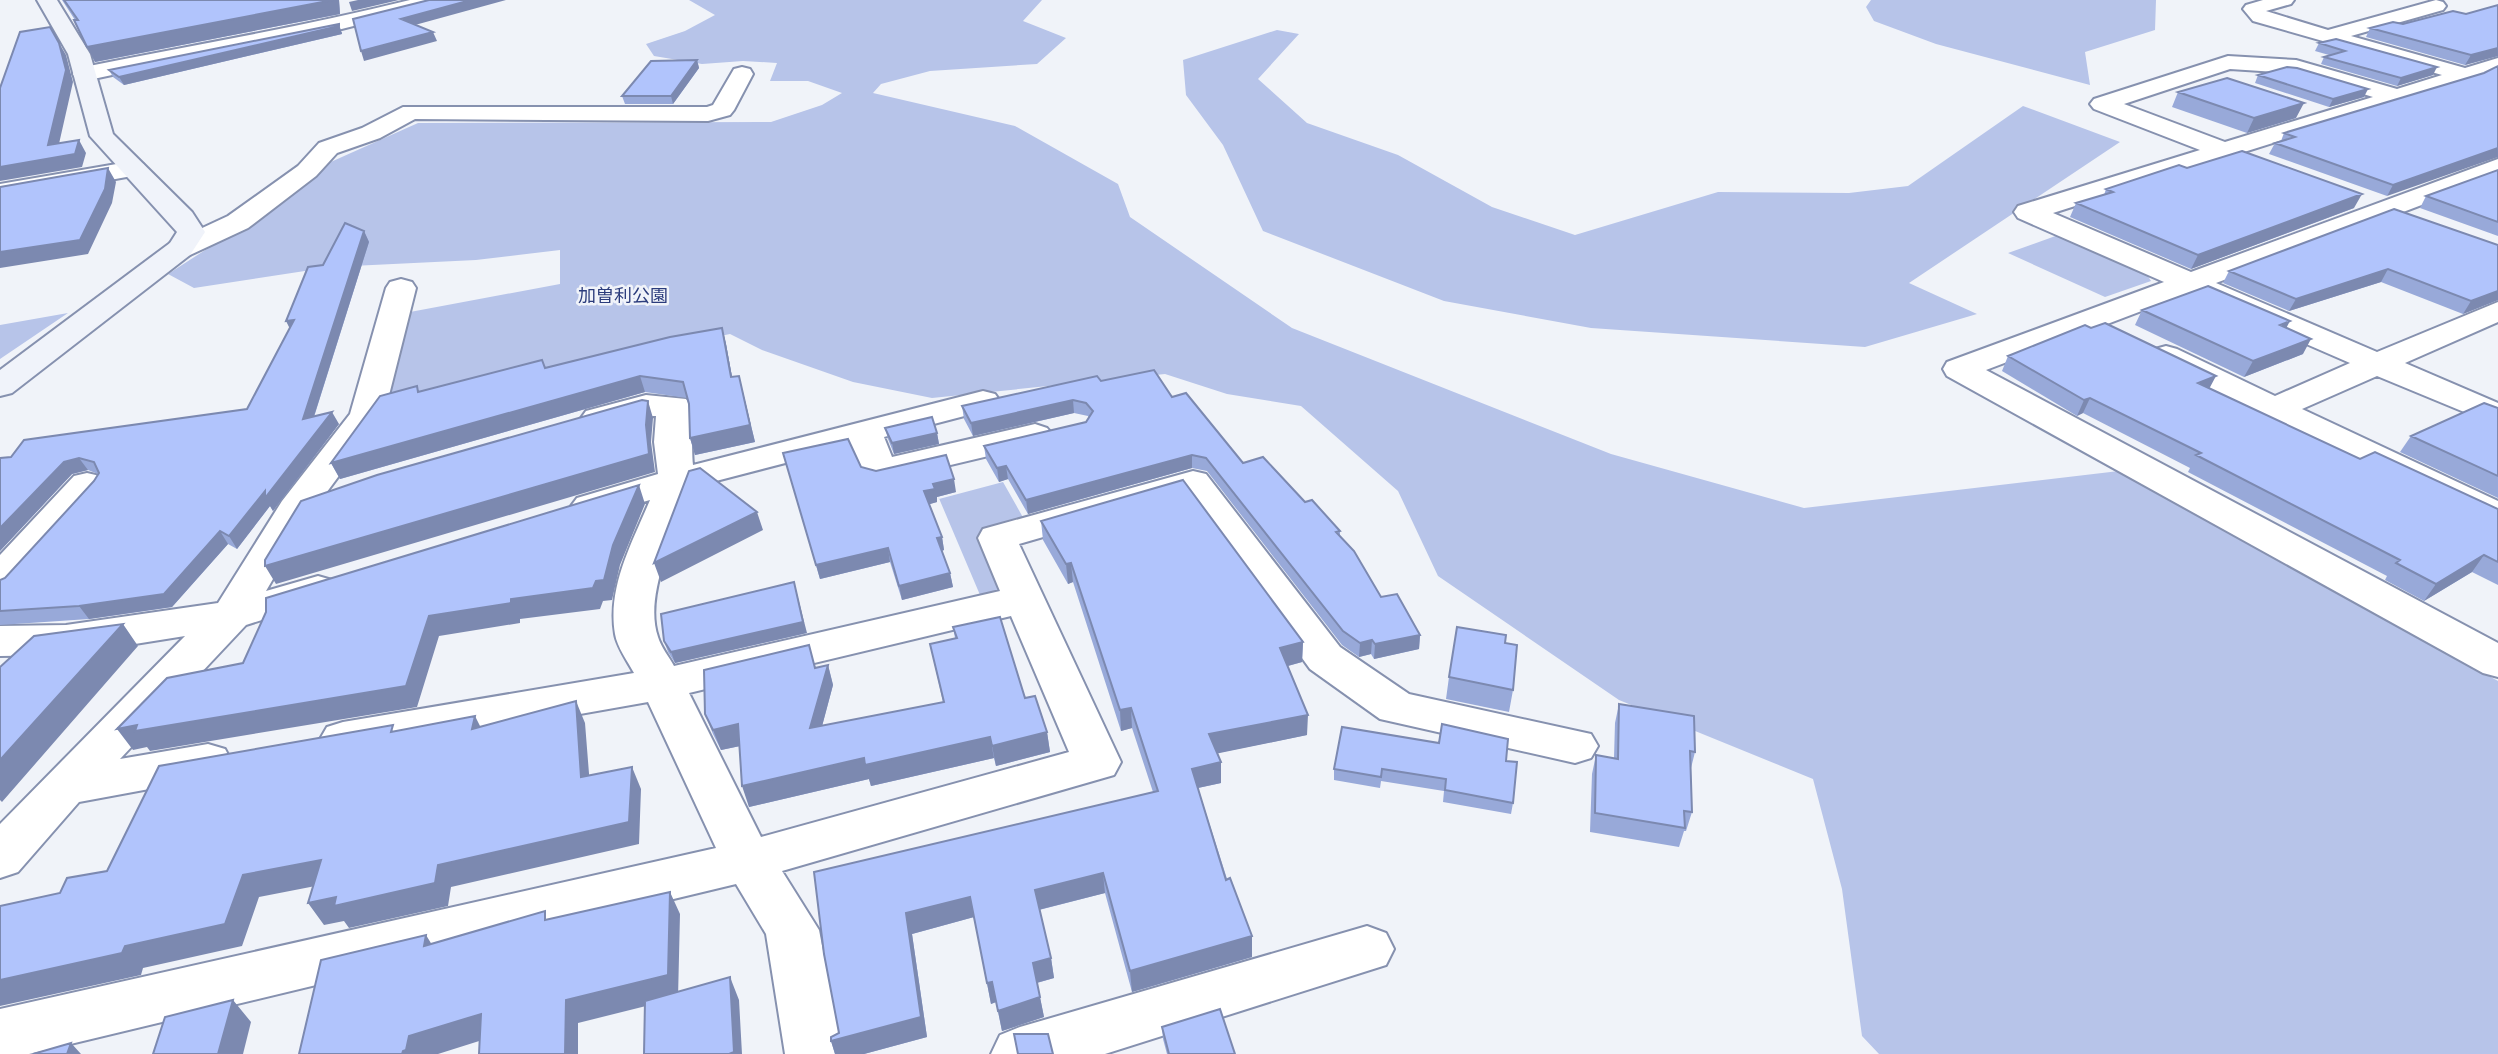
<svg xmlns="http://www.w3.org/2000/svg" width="2498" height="1054" viewBox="0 0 2498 1054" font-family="Arial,'Noto Sans JP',sans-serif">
<rect width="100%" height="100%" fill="#f0f3f9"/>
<path fill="#b7c4e9" d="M689 0H1042L1023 21 1066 38 1037 64 930 71 881 84 873 93 1015 126 1118 184 1130 217 1292 328 1611 454 1804 508 2119 471 2498 681V1054H1879L1862 1036 1842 889 1813 779 1619 700 1438 576 1398 491 1301 406 1227 394 1165 374 932 398 853 382 762 350 730 334 387 405 410 312 560 284V250L476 260 331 267 194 288 168 274 241 227 324 165 418 123 771 122 822 105 842 93 808 81H770L777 63 743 61 702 64 654 56 646 44 685 31 715 15Z
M1871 0H2156L2155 30 2085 52 2090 85 1936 44 1874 21 1866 7Z
M1277 30 1299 34 1258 79 1307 123 1398 155 1492 207 1575 235 1718 192 1849 193 1908 186 2023 106 2120 142 1909 283 1977 314 1865 347 1591 328 1444 301 1263 231 1223 145 1186 95 1183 60Z
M2061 234 2144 270 2151 281 2105 297 2008 253Z
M68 313 0 359V325Z
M1003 482 1025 521 988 531 1010 586 983 602 938 496 939 499Z"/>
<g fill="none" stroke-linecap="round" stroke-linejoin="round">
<defs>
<path id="street" d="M410 0H443L440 4 322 34 262 43 84 81 76 79 73 74 76 69 84 67C193 45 302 27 410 0Z
M2263 0H2294L2291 4 2266 11 2328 30 2436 0 2443 2 2446 6 2443 10 2351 36 2465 68 2498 58V72L2244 152 2242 159 2233 161 2223 159 2053 213 2191 272 2498 159V176L2216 283 2377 352 2498 302V322L2405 363 2498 403V426L2377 376 2302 409 2498 501V528L2485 524 2155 363 2150 356 2155 349 2166 346 2177 349 2275 396 2350 363 2189 293 1986 370 2498 643V677L2483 673 1947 376 1943 369 1947 362 2164 282 2018 218 2014 212 2018 206 2200 150 2094 109 2090 104 2094 99 2228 56 2296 60 2397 89 2442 75 2253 21 2243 9 2246 5ZM2230 69 2294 73 2373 97 2225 142 2124 104Z
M742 67 750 69 753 74 734 110 730 115 708 121 415 119 380 138 337 153 316 176 248 228 190 255 180 258 170 255 166 249 170 243 228 216 298 166 319 143 362 128 403 107H707L713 105 734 69Z
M134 161 143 164 147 169 143 174 0 200V184Z
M401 279 412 282 416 288 384 415 312 512 266 591 318 576 332 580 338 589 332 598 246 625 120 759 208 744 225 749 232 762 225 775 79 802 18 872 0 878V824L185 636 66 655 0 656V626L66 625 218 603 282 501 350 414 386 288 390 282Z
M983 391 995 394 1000 401 995 408 884 437 892 457 1035 424 1047 428 1053 435 1047 442 879 482 866 479 851 446 693 487C677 528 643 594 658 637 661 647 669 657 674 666L1000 591 978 538 983 529 1193 471 1206 474 1340 647 1409 694 1591 734 1598 746 1591 758 1575 763 1380 719 1310 669 1185 496 1019 544 1121 762 1114 775 782 871 819 930 843 1054H785L766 934 736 884 29 1054H0V1009L716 848 648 702 343 756 327 751 320 739 327 727 343 722 634 673C628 662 617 647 615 634 607 587 632 543 650 500L590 517 577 514 571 506 577 498 658 474 654 442 656 416C632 415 610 431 586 425L581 418 586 411 646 395 686 399C694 410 691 448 693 465ZM1011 616 1069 752 761 837 689 693Z
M87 473 100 476 105 484 100 492 14 589 0 593V555L74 476Z
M1367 926 1386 933 1394 949 1386 965 1105 1054H991L1000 1035 1020 1027Z"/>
<path id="secondary" d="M37 0H57L90 54 113 134 192 212 205 232 190 255 12 393 0 396V370L170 243 177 232 90 136 68 54Z"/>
</defs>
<use href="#street" stroke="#8691af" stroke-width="4"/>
<use href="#secondary" stroke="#8691af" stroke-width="4"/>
<use href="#street" fill="#fff" fill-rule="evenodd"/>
<use href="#secondary" fill="#f0f3fa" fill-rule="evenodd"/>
</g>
<path fill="#98a9d9" d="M62 0H339L340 14 95 62 75 20Z
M2466 14 2498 56 2465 65 2366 37 2370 28 2403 24Z
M342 32V34L124 85 113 77 109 70Z
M2319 43 2433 75 2397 86 2321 64 2324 57 2329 55 2315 51Z
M697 60 699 68 673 104H625L622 96Z
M2484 73 2387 196 2269 154 2275 143 2281 141 2284 133Z
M2258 75 2364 97 2329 107 2255 83Z
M2178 92 2296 118 2247 133 2172 107Z
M2498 170V236L2420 208 2426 196Z
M2106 189 2354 208 2191 269 2070 217 2076 203 2104 195Z
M364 231 369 242 314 417 339 424 273 511 270 506 237 549 228 544 172 607 89 619 0 625V580L5 578 94 481 98 474 88 470 72 474 0 551V458L11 457 247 409 323 265Z
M2498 245V300L2463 314 2381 282 2289 311 2223 283 2229 271Z
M2142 310 2286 328 2303 354 2244 377 2135 325Z
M722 328 726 344 732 377 743 392 755 442 695 455 690 438 689 404 687 398 645 392 340 479 331 463 419 392 545 368Z
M2008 356 2209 388 2360 459 2498 509V585L2472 572 2424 601 2385 580 2387 576 2188 472 2190 468 2083 413 2077 416 2002 371Z
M1101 381 1172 397 1243 463 1305 502 1340 531V536L1381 597 1420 635 1419 649 1374 659 1371 654 1359 657 1342 645 1207 471 1192 468 1028 514 1008 479 999 482 986 459 984 446 1086 422 1089 418 1088 416 1074 413 973 436 964 419 962 406Z
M2498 408V498L2400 452 2411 436Z
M885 428 937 433 939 444 894 454 888 439Z
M787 466 861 467 956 492 937 497V502L929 504 942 537 944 550 942 551 950 573 953 587 902 600 890 562 820 579Z
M1041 521 1303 642 1302 662 1288 666 1307 735 1217 753 1221 762V783L1198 788 1252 957 1132 992 1105 893 1039 910 1051 958 1054 978 1037 983 1044 1017 1002 1031 996 1002 991 1004 974 917 912 934 927 1037 864 1054H835L831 1041 839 1033 824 954 1153 792 1132 728 1121 731 1073 582 1068 584 1043 540Z
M953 627 1025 698 1047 732 1050 752 996 766 994 758 871 786 869 779 749 807 740 746 721 750 713 734 705 714 828 665 833 685 822 726 943 702 930 644 955 638Z
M807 633 675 663 668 652 664 641Z
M1505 643 1513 690 1509 712 1446 699 1449 677Z
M1619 704 1695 752 1691 768 1692 812 1686 831H1684L1679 847 1590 832 1592 774 1596 755 1614 758 1615 723Z
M1506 761 1513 803 1511 814 1443 802 1444 791 1381 781 1380 788 1334 780V769Z
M1162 1027 1235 1054H1167L1163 1039Z"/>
<path fill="#7c89b0" d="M333 0H339L340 14 95 62 87 47Z
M358 0H399L352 11 349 2Z
M471 0H506L404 28 401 19Z
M339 24 342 34 124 85 119 77Z
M433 32 437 41 364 61 361 51Z
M59 43 66 55 73 82 56 157 79 140 86 153 82 167 0 181V167L48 145Z
M2498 48V56L2465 65 2471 55Z
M697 60 699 68 673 104 671 96Z
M2437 67 2433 75 2397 86 2401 78Z
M2368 89 2364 97 2329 107 2333 99Z
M2304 103 2296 118 2247 133 2254 118Z
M2498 148V157L2387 196 2393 185Z
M108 168 116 182 112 203 88 254 0 268V252Z
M2362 194 2354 208 2191 269 2198 255Z
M364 231 369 242 309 432 303 419Z
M2388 269 2381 282 2289 311 2296 299Z
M2498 291V300L2463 314 2471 301Z
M294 320 292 333 286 321Z
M2290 321 2282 336 2280 325Z
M722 328 726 344 735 393 731 377Z
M2311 339 2303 354 2244 377 2253 361Z
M640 376 645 392 340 479 331 463Z
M739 376 755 442 695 455 690 438Z
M2216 376 2208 391 2198 383Z
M2090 398 2083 413 2077 416 2084 400Z
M1073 400 1074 413 973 436 971 423Z
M648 401 653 418 651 442 655 472 276 584 265 566 646 425Z
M332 412 339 424 273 511 270 506 237 549 229 536 265 491Z
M937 433 939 444 894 454 892 443Z
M1192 455V468L1028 514 1026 500Z
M79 458 88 470 72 474 0 551V528L64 462Z
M1006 466 1008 479 999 482 997 468Z
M954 479 956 492 937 497V502L927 505 924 491 933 484Z
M639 485 645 504 620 565 612 600 603 601 600 609 520 619V623L439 636 417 707 150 751 147 747 133 750 117 729 429 616 511 599 613 545Z
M757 512 763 530 661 582 654 563Z
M220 531 228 544 172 607 89 619 79 606Z
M942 537 944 550 940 551 937 538Z
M888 548 890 562 820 579 816 565Z
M2484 555 2472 572 2424 601 2436 584Z
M1071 563 1073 582 1068 584 1066 564Z
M950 573 953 587 902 600 899 586Z
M794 582 807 633 675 663 671 652Z
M123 624 138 646 2 802 0 800V760Z
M1420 635 1419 649 1374 659 1375 644Z
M1372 640 1371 654 1359 657 1360 643Z
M1303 642 1302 662 1280 668V648Z
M828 665 833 685 816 749 810 728Z
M576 701 585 723 591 799 581 777Z
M1131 708 1132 728 1121 731 1120 710Z
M1308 715 1307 735 1210 755 1209 734Z
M475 716 486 738 472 729Z
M738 724 745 745 721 750 713 730Z
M1047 732 1050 752 996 766 992 746Z
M990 737 994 758 871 786 869 779 749 807 742 786 864 758Z
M1221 762V783L1193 789 1192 769Z
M632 767 641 789 639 844 451 887 448 906 349 928 344 921 324 925 308 903 438 865Z
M321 860 336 882 259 897 242 946 143 968 141 975 0 1006V980L243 875Z
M1103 873 1105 893 1038 910 1035 890Z
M670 892 680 914 678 998 578 1023V1054H565L566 1000Z
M970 897 974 917 912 934 927 1037 864 1054H835L831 1041 921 1017 906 913Z
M426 935 440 958 424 946Z
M1252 936V957L1132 992 1130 971Z
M1051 958 1054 978 1036 983 1033 963Z
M730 977 739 1000 742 1054H729Z
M992 982 996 1002 991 1004 987 983Z
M1040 997 1044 1017 1002 1031 998 1011Z
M233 1000 251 1022 243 1054H218Z
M481 1014 495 1036 438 1054H402L409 1036Z
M71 1043 81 1054H67Z"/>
<path fill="#b1c4fc" stroke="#7c89b0" stroke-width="2" d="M64 0H333L87 47 74 20H78Z
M429 0H471L401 19 433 32 361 51 353 19Z
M2498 5V48L2471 55 2370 28 2393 22 2403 24 2453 11 2466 14Z
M339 24V26L119 77 109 70Z
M50 27 59 43 66 70 48 145 79 140 75 154 0 167V88L20 32Z
M2336 39 2437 67 2401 78 2324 57 2345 51 2319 43Z
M697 60 671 96H622L651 61Z
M2498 66V148L2393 185 2275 143 2295 137 2284 133 2484 73Z
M2287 67 2297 68 2368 89 2333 99 2258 75Z
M2227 78 2304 103 2254 118 2178 92Z
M2242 151 2362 194 2198 255 2076 203 2113 192 2106 189 2179 165 2187 168Z
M108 168 105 189 80 240 0 252V187Z
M2498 170V222L2426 196Z
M2394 209 2498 245V291L2471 301 2388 269 2296 299 2229 271Z
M345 223 364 231 303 419 332 412 265 498V491L229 536 220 531 164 594 79 606 0 611V580L5 578 94 481 99 473 94 462 79 458 64 462 0 528V458L11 457 24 440 247 409 294 320 286 321 308 267 323 265Z
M2208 286 2290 321 2280 325 2311 339 2253 361 2142 310Z
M2105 323 2216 376 2198 383 2360 459 2375 452 2498 509V562L2484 555 2436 584 2396 563 2400 560 2196 455 2201 453 2090 398 2084 400 2008 356 2085 325 2091 328Z
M722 328 731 377 739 376 750 425 690 438 689 404 683 382 640 376 331 463 380 396 417 386 418 392 542 360 545 368 670 337Z
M1154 370 1172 397 1186 393 1243 463 1263 457 1305 502 1312 500 1340 531 1336 532 1354 551 1381 597 1397 594 1420 635 1375 644 1372 640 1360 643 1343 631 1206 458 1192 455 1026 500 1006 466 997 468 984 446 1086 422 1093 411 1086 403 1073 400 971 423 962 406 1097 376 1101 381Z
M642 400 648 401 646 425 649 454 265 566V560L301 501 377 475Z
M2484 403 2498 408V476L2411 436Z
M932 417 937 433 892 443 885 428Z
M848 439 861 467 876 471 946 455 954 479 933 484 935 489 924 491 942 537 937 538 950 573 899 586 888 548 816 565 783 453Z
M700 468 757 512 654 563 689 471Z
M1183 480 1303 642 1280 648 1308 715 1209 734 1221 762 1192 769 1226 880 1230 878 1252 936 1130 971 1103 873 1035 890 1051 958 1033 963 1040 997 998 1011 992 982 987 983 970 897 906 913 921 1017 831 1041V1037L839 1033 824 954 814 872 1158 791 1131 708 1120 710 1071 563 1066 564 1041 521Z
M639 485 613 545 604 580 596 581 593 588 511 599V603L429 616 406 686 135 731 137 725 117 729 167 678 243 663 266 612V598Z
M794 582 803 622 671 652 664 641 661 614Z
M1000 617 1025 698 1035 696 1047 732 992 746 990 737 865 765 864 758 742 786 738 724 713 730 705 714 704 670 809 645 815 668 828 665 810 728 944 702 930 644 957 638 953 627Z
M123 624 0 760V667L34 636Z
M1457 627 1506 635 1505 643 1517 645 1513 690 1449 677Z
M576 701 581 777 632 767 629 822 438 865 435 883 334 906 336 897 308 903 321 860 243 875 225 924 125 946 122 953 0 980V906L60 893 67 878 107 871 159 766 393 725 391 732 475 716 472 729Z
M1619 704 1694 716 1695 752 1690 751 1692 812 1684 811 1685 828 1595 813 1596 755 1618 759Z
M1442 724 1508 739 1506 761 1517 762 1513 803 1445 790 1446 779 1382 769 1381 777 1334 769 1342 727 1439 743Z
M670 892 668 975 566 1000 565 1054H479L481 1014 409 1036 406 1050 403 1051 402 1054H299L321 960 426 935 424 946 545 911V920Z
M730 977 734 1052 729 1054H644L645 1001Z
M233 1000 218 1054H153L165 1017Z
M1220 1009 1235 1054H1169L1162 1027Z
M1014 1034H1048L1053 1054H1018Z
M71 1043 67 1054H33Z"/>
<g text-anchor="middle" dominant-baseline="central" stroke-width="5" stroke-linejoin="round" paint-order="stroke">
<g font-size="18" fill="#2b3c7c" stroke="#f0f3f9">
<text x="623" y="296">加曽利公園</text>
</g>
</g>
</svg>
